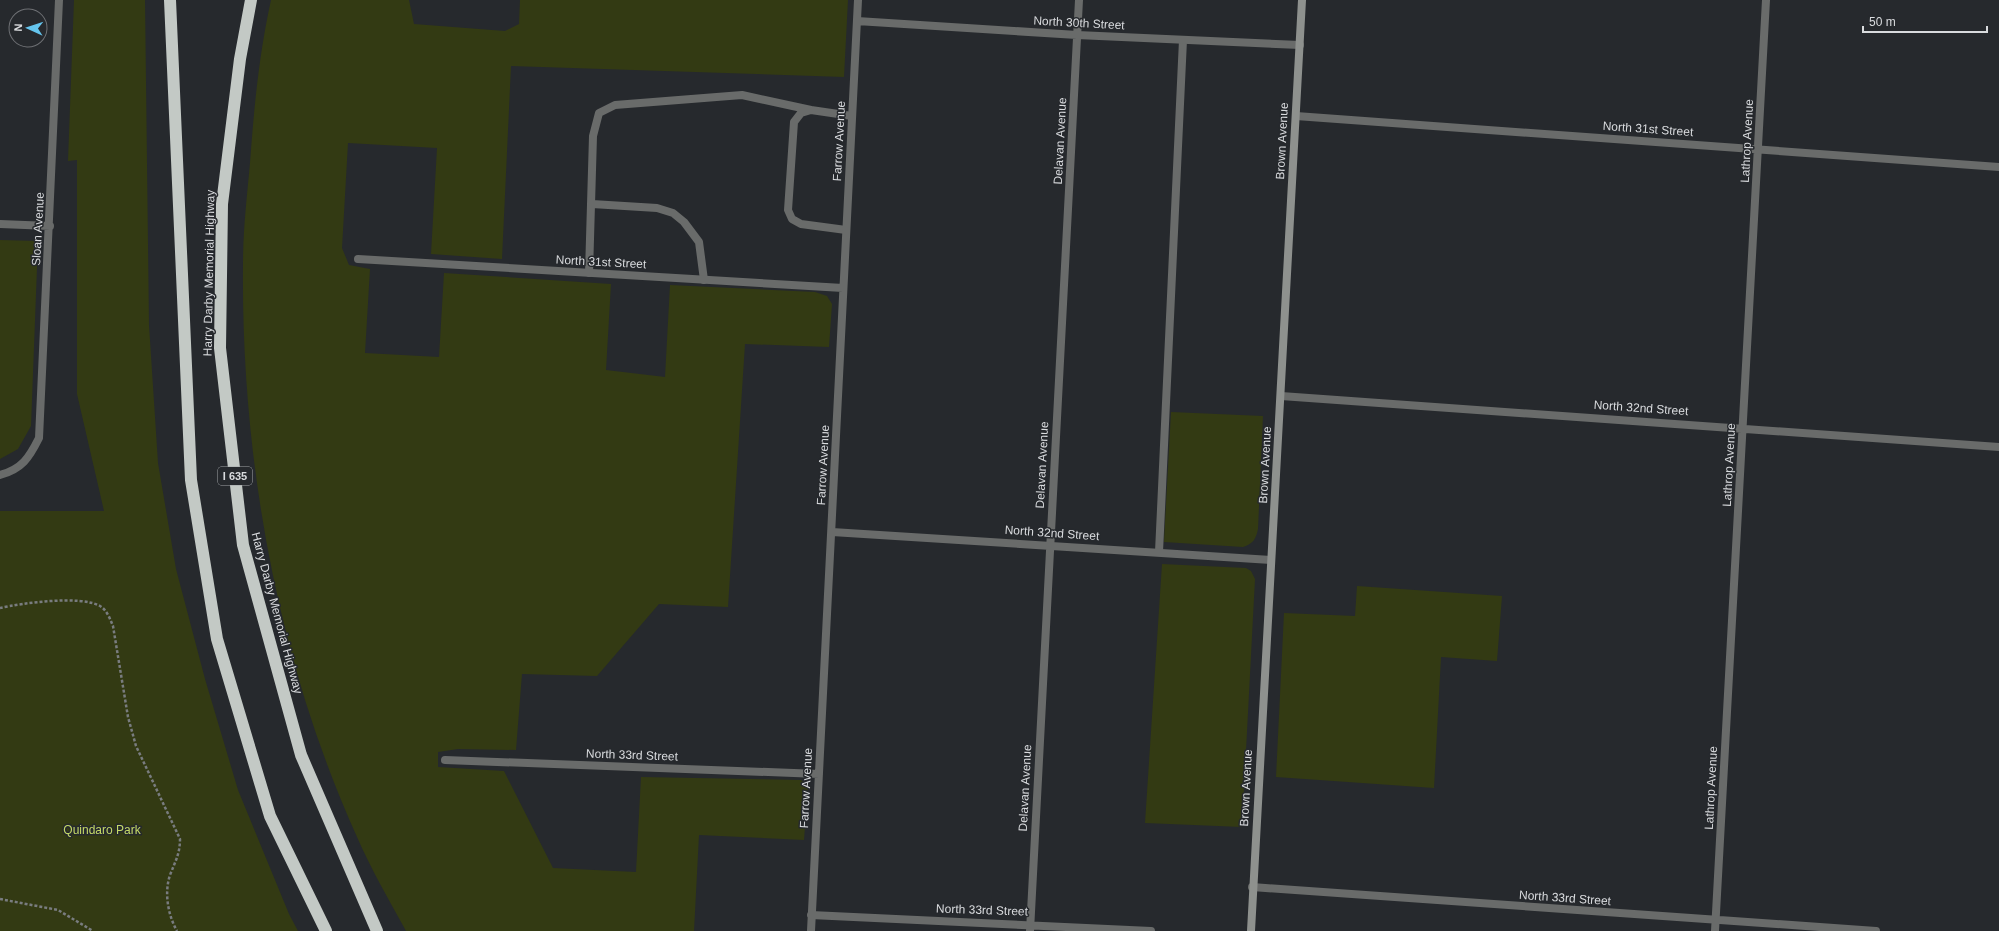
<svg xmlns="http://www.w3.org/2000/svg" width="1999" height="931" viewBox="0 0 1999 931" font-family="Helvetica,sans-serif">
<rect width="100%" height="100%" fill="#26292d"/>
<path fill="#333a13" d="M74 0H145L149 325 158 463 176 569 205 679 238 790 289 914 298 931H0V511H104L77 394V160L68 161Z
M271 0H409L414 24 505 31 519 24 520 0H848L844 77 511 66 502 259 431 254 437 148 348 143 342 248 349 265 370 269 365 353 439 357 444 273 611 284 606 370 665 377 670 285 815 292 827 296 832 304 829 347 745 344 728 607 659 604 597 676 522 674 516 750 458 749 438 752V767L504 771 553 868 636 872 641 777 801 780 808 786 804 840 699 835 694 931H406C389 900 371 869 357 837 277 660 241 458 243 264 243 230 247 196 250 163 254 108 259 54 271 0Z
M0 240 38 241 31 426 18 449 0 459Z
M1171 412 1263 416 1258 529C1256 539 1253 544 1243 547L1164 542Z
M1162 564 1246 568 1251 571 1255 579 1242 827 1145 823Z
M1357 586 1502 596 1497 661 1441 657 1434 788 1276 777 1284 613 1355 616Z"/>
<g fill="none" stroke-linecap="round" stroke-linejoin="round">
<path stroke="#797c7f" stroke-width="2.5" stroke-dasharray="3 2" stroke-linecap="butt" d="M0 608C23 603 80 595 100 606 107 610 110 619 113 626L128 717 136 746 180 839C180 854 175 862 170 875 164 893 168 915 177 931
M0 899 58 910 93 931"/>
<path stroke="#696b6a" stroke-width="8" d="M592 204 657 208 673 213 684 222 699 242 704 280
M846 230 801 224 792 219 788 210 794 122 801 113 811 110 852 116
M589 273 593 136 599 113 615 105 742 95 811 110
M1159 552 1183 40"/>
<path stroke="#696b6a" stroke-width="8" d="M857 21 1077 35 1300 45
M1296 116 1999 167
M0 224 50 226
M358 259 843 288
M1281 396 1999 447
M0 475C22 469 29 458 39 438L59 0
M832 532 1271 560
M445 760 819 774
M1252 887 1876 931
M811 915 1151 931
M811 931 858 0
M1030 931 1079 0
M1715 931 1766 0"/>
<path stroke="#8e918e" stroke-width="8" d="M1251 931 1302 0"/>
<path stroke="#c3c9c5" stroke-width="12" d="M170 0 191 480 217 639 270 816 326 931
M251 0 240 59 222 204 220 348 243 545 301 755 377 931"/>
</g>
<g text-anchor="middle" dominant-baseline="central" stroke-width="3" stroke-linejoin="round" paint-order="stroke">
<rect fill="#26292d" stroke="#a3a6a9" stroke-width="1" x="218" y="467" width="34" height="18" rx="3"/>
<g font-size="11" font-weight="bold" fill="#d9dbde">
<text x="235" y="476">I 635</text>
</g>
<g font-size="12" fill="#d9dbde" stroke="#26292d">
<text transform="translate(1079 23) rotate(3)">North 30th Street</text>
<text transform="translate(1648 129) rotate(4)">North 31st Street</text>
<text transform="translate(839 141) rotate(-87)">Farrow Avenue</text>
<text transform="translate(1060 141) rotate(-87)">Delavan Avenue</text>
<text transform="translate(1282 141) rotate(-87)">Brown Avenue</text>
<text transform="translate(1747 141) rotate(-87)">Lathrop Avenue</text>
<text transform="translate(38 229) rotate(-87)">Sloan Avenue</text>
<text transform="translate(601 262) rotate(3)">North 31st Street</text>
<text transform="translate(209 273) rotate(-89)">Harry Darby Memorial Highway</text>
<text transform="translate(1641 408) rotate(4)">North 32nd Street</text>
<text transform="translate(823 465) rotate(-87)">Farrow Avenue</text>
<text transform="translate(1042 465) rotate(-87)">Delavan Avenue</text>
<text transform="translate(1265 465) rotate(-87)">Brown Avenue</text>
<text transform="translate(1729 465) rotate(-87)">Lathrop Avenue</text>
<text transform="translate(1052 533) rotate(4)">North 32nd Street</text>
<text transform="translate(277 613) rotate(75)">Harry Darby Memorial Highway</text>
<text transform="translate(632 755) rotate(2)">North 33rd Street</text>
<text transform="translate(806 788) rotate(-87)">Farrow Avenue</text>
<text transform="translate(1025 788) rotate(-87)">Delavan Avenue</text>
<text transform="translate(1246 788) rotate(-87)">Brown Avenue</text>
<text transform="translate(1711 788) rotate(-87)">Lathrop Avenue</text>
<text transform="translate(1565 898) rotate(4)">North 33rd Street</text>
<text transform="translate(982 910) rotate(2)">North 33rd Street</text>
</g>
<g font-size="12" fill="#c4d967" stroke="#26292d">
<text x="102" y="830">Quindaro Park</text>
</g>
</g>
<g transform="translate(28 28) rotate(273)"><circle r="19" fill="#26292d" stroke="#6e7074"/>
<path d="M0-3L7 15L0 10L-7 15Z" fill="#65c5ee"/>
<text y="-6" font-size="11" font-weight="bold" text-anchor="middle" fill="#d9dbde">N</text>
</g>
<path d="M1863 26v6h124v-6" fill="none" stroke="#d9dbde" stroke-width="2"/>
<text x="1869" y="26" font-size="12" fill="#d9dbde" stroke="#26292d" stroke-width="3" paint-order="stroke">50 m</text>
</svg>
